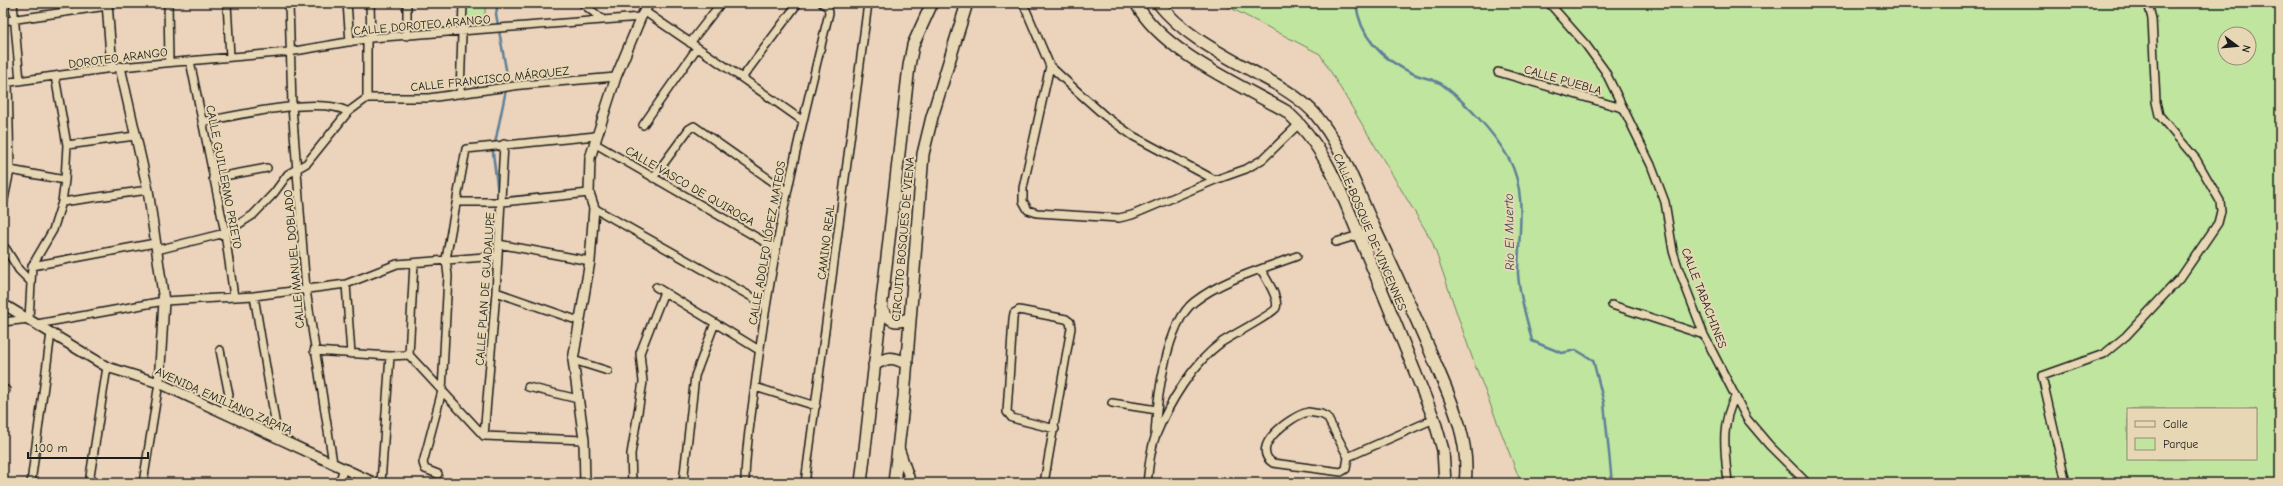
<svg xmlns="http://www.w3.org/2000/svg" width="2283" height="486" viewBox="0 0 2283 486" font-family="'Comic Neue',sans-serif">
<rect width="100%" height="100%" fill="#ecd3bc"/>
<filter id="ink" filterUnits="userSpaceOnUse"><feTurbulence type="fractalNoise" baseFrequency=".025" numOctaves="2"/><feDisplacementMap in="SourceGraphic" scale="8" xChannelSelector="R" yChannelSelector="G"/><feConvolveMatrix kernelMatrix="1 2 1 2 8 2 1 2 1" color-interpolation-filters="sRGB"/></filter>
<g filter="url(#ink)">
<path fill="#bfe59f" stroke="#6e805e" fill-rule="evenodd" d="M464 3H485V28L464 30Z
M1221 3H2280V483H1521L1473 360 1432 241 1320 54ZM2225 34H2249V58H2225ZM2128 409H2256V459H2128Z"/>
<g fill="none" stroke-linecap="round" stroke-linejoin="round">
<path stroke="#5e8097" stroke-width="2.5" d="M1356 3C1360 39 1383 60 1414 74 1423 78 1435 79 1443 85 1467 104 1494 132 1509 159 1528 194 1518 235 1518 273 1519 296 1527 318 1532 341L1562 353 1576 350 1593 360 1604 403 1612 483
M498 193 493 153 508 80 496 14 498 3"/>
<defs>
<path id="minor" d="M13 3 20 81
M168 3 169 62
M227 3 230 57
M289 3 292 106 306 290 333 463
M347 3 350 42
M370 3 371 38
M582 3 602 19
M1023 3 1050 66 1078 92 1105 116 1133 136 1215 180 1246 169 1263 159 1300 123
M1549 3 1586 45 1605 71 1651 165 1665 202 1673 251 1678 267 1704 335 1747 419 1769 445 1807 483
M644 11 742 78 803 121
M3 21 107 6
M407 36V3
M690 43 721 3
M190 61 225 233 234 297
M1050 66 1023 188V201L1028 210 1037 213 1119 218 1132 215 1215 180
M1498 72 1622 108
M742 78 798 3
M3 83 120 67 289 52 371 38 641 17
M460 94 463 3
M367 98H429L521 85 616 77
M367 98V39
M202 122C234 116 321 95 348 112
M643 125 697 48
M594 143 775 248
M67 145 135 136
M10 170 65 180
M213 178 267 168
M653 178 689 129 694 126 786 191
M62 202 148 190
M457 202H502L589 193
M3 204 10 170 8 82
M594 208 766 305
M1336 242 1375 230
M498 244 590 261
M3 247 6 249 19 270 30 281
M157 250 225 233 253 215 274 193 288 174 307 163 348 112 367 98
M32 266 155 243
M346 284 351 354
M656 287 759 350
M496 292 579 321
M254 296 278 438
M1612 305 1704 335
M3 322 29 319 32 266 53 230 62 202 65 180 67 145 55 76
M37 324 164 301 254 296 346 284 397 264 497 256
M220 350 229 395 223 413
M314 351 390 356 409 355 484 436 584 440
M409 355 414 263
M573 360 608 371
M528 387 578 399
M755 387 816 406
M3 390H6
M1112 403 1157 410
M1308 412 1321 414 1327 417 1348 457 1346 469 1341 472 1273 463C1248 447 1291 416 1308 412Z
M1155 434C1157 400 1166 324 1194 302 1223 279 1263 269 1297 256
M484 436 496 292 504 144
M1348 457 1434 419
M438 474 425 469 423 463 442 391 448 276 446 259 466 149 596 136
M31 483 51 333
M89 483 107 367
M143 483 159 383
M339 483 344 468
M381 483 390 356
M632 483 631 454 643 382 640 353 664 292
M683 483 695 376 715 323
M745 483C745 448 752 413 756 378 771 254 799 134 829 13L828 7 822 3
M805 483 868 3
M1044 483 1071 328 1070 322 1066 319 1019 310 1014 313 1013 319 1007 412 1012 418 1055 429
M1147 483C1149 468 1150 449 1156 435 1169 403 1193 363 1222 342 1231 336 1274 313 1276 308 1280 298 1265 278 1261 269
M1728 483C1725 452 1720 425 1735 397
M2066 483 2042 376 2104 354 2126 336 2181 277 2218 223 2221 211 2220 201 2196 159 2159 115 2156 102 2152 19 2148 3"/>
<path id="tertiary" d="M107 3 112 68
M120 67 148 190 164 301 159 383
M3 304 107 367 159 383 375 483
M899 448 911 483
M585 483 584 440 573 360 590 261 594 208 589 193 590 158 616 77 641 17 649 3"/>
<path id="secondary" d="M1136 3C1161 51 1240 85 1286 111 1326 146 1342 195 1362 243 1387 301 1410 360 1434 419L1443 450 1445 483
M1158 3C1185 37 1224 55 1261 76 1280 86 1301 98 1315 114 1343 147 1357 191 1375 229 1394 270 1413 311 1431 353 1448 394 1471 438 1465 483
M880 308C890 320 894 325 910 318
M874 365C887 357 893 356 907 364
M861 483 909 66 913 45 932 3
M894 483 904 397 923 154 932 117 967 3"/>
</defs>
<use href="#minor" stroke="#1c1c1c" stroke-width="10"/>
<use href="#tertiary" stroke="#1c1c1c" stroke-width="12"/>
<use href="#secondary" stroke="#1c1c1c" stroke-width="14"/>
<use href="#minor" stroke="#e8d7b4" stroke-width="7"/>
<use href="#tertiary" stroke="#e8d7b4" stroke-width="9"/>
<use href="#secondary" stroke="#e8d7b4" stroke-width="11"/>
</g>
</g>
<g text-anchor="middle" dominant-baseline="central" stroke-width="4" stroke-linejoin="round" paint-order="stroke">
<g font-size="12" fill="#1c1c1c" stroke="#e8d7b4">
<text transform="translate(422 25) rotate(-5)">CALLE DOROTEO ARANGO</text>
<text transform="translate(118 58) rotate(-7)">DOROTEO ARANGO</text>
<text transform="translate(490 79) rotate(-6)">CALLE FRANCISCO MÁRQUEZ</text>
<text transform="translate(1563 80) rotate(16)">CALLE PUEBLA</text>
<text transform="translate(224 177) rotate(79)">CALLE GUILLERMO PRIETO</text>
<text transform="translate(690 186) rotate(30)">CALLE VASCO DE QUIROGA</text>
<text transform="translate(1370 232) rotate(67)">CALLE BOSQUE DE VINCENNES</text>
<text transform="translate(903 239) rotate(-85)">CIRCUITO BOSQUES DE VIENA</text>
<text transform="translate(826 242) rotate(-83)">CAMINO REAL</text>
<text transform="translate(767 243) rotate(-80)">CALLE ADOLFO LÓPEZ MATEOS</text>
<text transform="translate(294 259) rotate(-95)">CALLE MANUEL DOBLADO</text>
<text transform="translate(485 289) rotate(-86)">CALLE PLAN DE GUADALUPE</text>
<text transform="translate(1704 298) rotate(69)">CALLE TABACHINES</text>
<text transform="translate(224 401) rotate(24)">AVENIDA EMILIANO ZAPATA</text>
</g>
<g font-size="13" font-style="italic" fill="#38464f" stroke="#e8d7b4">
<text transform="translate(1509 232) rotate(-91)">Rio El Muerto</text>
</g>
</g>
<rect width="2283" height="486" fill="none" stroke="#e8d7b4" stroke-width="16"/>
<rect x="8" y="8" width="2267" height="470" fill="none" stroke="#1c1c1c" stroke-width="1.5" filter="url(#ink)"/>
<rect x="2127" y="408" width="130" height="52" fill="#e8d7b4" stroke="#968c77"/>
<rect x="2135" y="421" width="20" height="6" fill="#e8d7b4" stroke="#968c77"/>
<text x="2163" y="428" font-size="12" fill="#1c1c1c">Calle</text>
<rect x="2135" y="438" width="20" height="12" fill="#bfe59f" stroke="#968c77"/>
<text x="2163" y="448" font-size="12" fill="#1c1c1c">Parque</text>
<g transform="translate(2237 46) rotate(106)"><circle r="19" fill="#e8d7b4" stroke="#968c77"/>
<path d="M0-3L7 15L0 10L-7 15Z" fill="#1c1c1c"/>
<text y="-6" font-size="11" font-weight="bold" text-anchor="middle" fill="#1c1c1c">N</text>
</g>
<path d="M28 452v6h120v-6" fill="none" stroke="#1c1c1c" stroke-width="2"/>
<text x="34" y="452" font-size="12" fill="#1c1c1c" stroke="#e8d7b4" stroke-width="3" paint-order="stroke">100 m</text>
</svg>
